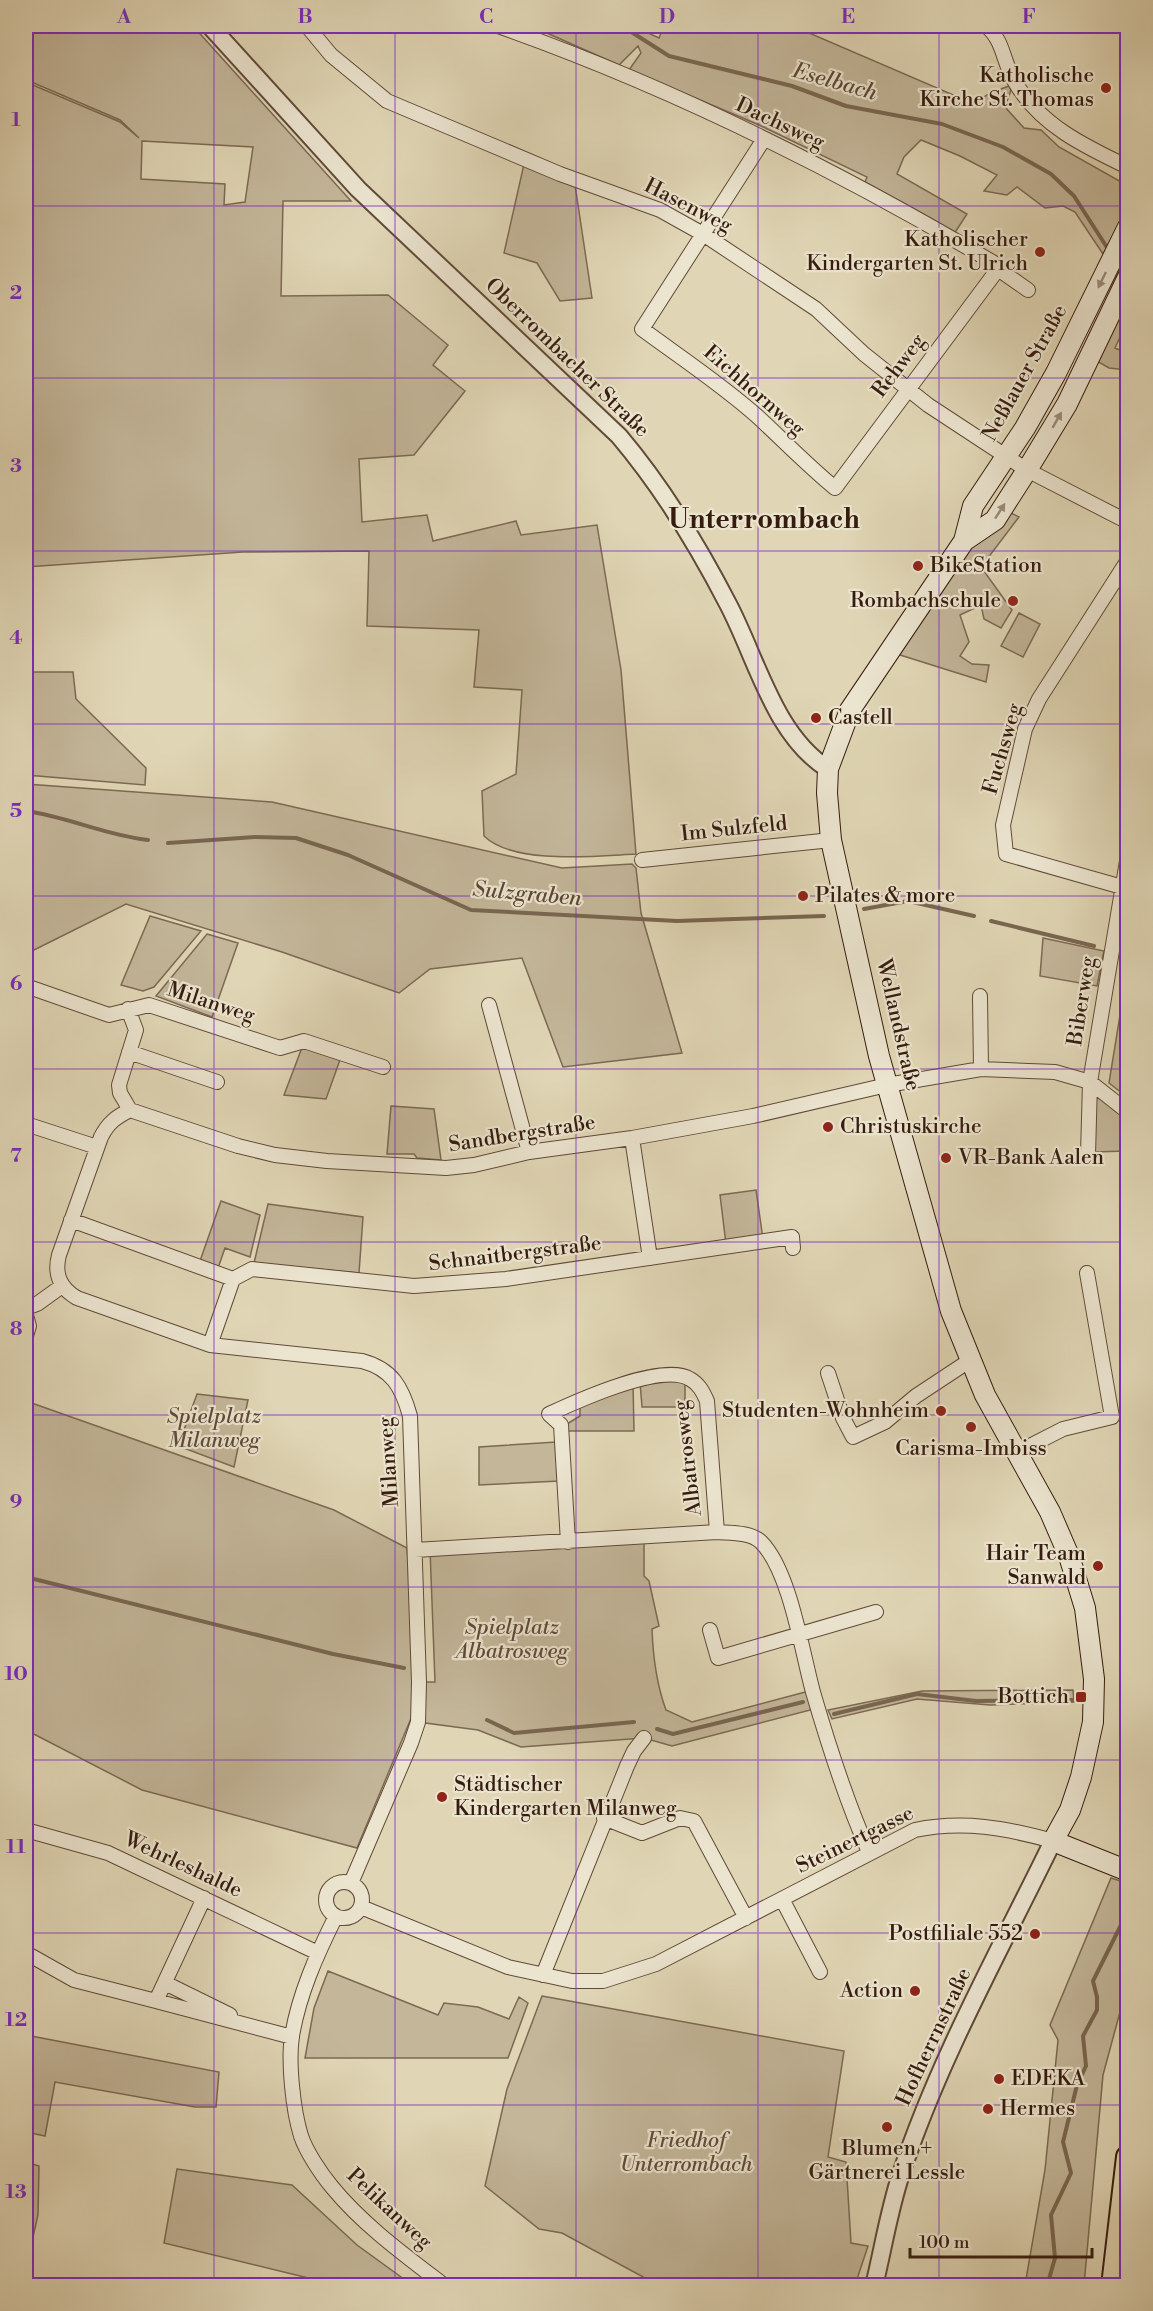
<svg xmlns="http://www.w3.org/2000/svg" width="1153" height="2311" viewBox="0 0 1153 2311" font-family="'Libre Bodoni',serif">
<rect width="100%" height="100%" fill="#e0d6b5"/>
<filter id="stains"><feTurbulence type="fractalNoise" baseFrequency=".00333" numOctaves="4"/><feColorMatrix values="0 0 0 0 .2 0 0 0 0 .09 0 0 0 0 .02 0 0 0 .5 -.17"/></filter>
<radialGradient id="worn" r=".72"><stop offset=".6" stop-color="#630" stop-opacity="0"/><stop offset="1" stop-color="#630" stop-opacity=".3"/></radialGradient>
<path fill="#c3b699" stroke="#7c6954" stroke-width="1.5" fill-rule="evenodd" d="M26 26H193L351 201H283L281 296 388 295 448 345 433 365 465 391 414 455 359 459 362 522 427 515 433 541 516 521 521 535 597 525 621 670 636 854C595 856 514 865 484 836L482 791 516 774 522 690 474 687 479 630 367 626 369 551 243 552 26 567V75L28 83 120 122 139 138 120 120 29 81 26 71ZM142 141 253 147 245 202 224 205 225 184 141 179Z
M531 26H652L648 33 659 38 664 26H793L974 104 990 93 1009 86 1011 90 1005 107 1024 128 1041 130 1059 147 1123 183C1132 217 1119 226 1103 254L1075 212 1063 206 1045 208 1017 187 1007 195 984 191 997 175 960 156 921 140 904 157 897 174 967 214 954 234 865 182 867 177 759 125 629 70 641 53 638 46 619 65Z
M524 164 575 185 592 298 560 301 537 263 504 253Z
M1127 292V322L1115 348 1127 353V370L1109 368 1095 360Z
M1003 509 1019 517 981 567 1012 610 1001 628 984 619 981 605 960 615 969 642 960 656 972 664 989 665 986 682 897 654 969 541Z
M1019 613 1040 624 1023 657 1001 646Z
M26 672H73L76 699 146 768 145 785 26 775Z
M26 784 272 802 562 868 632 864 636 868 641 913 682 1053 563 1067 522 958 430 969 399 993 282 952 126 904 26 954Z
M150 916 201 931 154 987 143 991 121 985Z
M207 934 238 943 212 1017 156 996Z
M1043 938 1104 951 1097 986 1040 976Z
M1127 972 1128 1097H1127L1109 1083Z
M303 1045 341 1057 326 1099 284 1095Z
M1094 1090 1127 1118 1128 1151 1092 1152Z
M391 1106 434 1109 441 1160 417 1158 414 1154H387Z
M756 1190 763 1239 726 1244 720 1195Z
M221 1201 260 1215 250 1257 225 1248 218 1268 200 1261Z
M268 1204 363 1217 359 1273 254 1263Z
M685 1381V1407H642L640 1382Z
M633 1383 634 1431H568L567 1424 580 1416V1404Z
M197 1394 248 1400 234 1467 181 1447V1438Z
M26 1401 334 1510 407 1548 414 1638 412 1716 357 1848 142 1790 26 1730Z
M556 1442 559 1481 479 1485V1447Z
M644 1539V1576L649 1581 659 1626 652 1629C653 1657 656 1683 666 1710L692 1722 813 1690 818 1708 672 1746 644 1738 521 1747 478 1730 418 1722 419 1682H435L430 1549Z
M1073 1690 1074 1702 990 1705 917 1699 832 1719 828 1710 922 1691Z
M1111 1878 1127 1883V1986L1103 2075 1084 2285H1025L1045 2170 1058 2040 1050 2025Z
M328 1971 438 2015 444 2003 478 2007 509 2019 519 1997 528 2003 508 2058H305L314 2008Z
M542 1996 844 2051 828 2157 846 2162 851 2243 868 2246 855 2285 702 2286 645 2278 562 2233 539 2229 485 2186 507 2089Z
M26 2035 219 2072 216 2107H195L55 2082 45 2136 26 2132Z
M26 2162 39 2166 38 2215 26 2268Z
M177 2169 292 2185 357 2245 412 2285H337L164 2243Z"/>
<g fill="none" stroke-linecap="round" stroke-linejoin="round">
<path stroke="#796650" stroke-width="4" d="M622 26 669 56 792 86 846 106 942 124 1003 147 1051 174 1074 196 1108 249
M26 811C69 817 104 835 148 840
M168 843 255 837 296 838 348 855 471 910 677 921 824 916
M864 909 908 901 974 916
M991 921 1094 946
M26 1577 333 1654 404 1668
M834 1714 917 1694 976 1701 1075 1700
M487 1720 514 1733 634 1722
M657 1729 673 1734 803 1702
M1047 2286 1055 2258 1051 2215 1071 2173 1063 2142 1077 2085 1086 2066 1083 2036 1097 2010V1997L1093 1981 1121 1925 1128 1918"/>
<defs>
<path id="minor" d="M307 26 331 55 387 101 560 174 660 210 703 234 816 309 864 354 928 405 1027 470 1128 522
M498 26C671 87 837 170 994 263L998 269 1028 290
M986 26C1004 40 1003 63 1015 82 1040 125 1084 146 1128 167
M764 139 642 329C680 357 721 384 757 416 783 440 807 465 835 488L998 269
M642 860 831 840
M1122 887 1006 854 1003 825 1025 729 1039 699 1128 560
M26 986 109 1015 149 1005 280 1048 304 1041 383 1067
M980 996 981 1069
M489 1005 529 1152
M128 1009 136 1030 119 1085 120 1093 130 1110
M129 1052 217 1082
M130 1110C116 1117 108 1123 101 1137L59 1255C54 1274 60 1288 77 1298L210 1345 362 1361C392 1369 402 1387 410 1416L419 1682 418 1722 411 1743 351 1883
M130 1110 238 1146 275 1155 327 1161 446 1168 474 1165 529 1152 632 1138 753 1116 887 1085 981 1069 1055 1072 1090 1082 1128 1112
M26 1124 97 1147
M632 1138 650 1258
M1088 1154 1090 1082 1128 855
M71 1220 233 1279
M26 1308 37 1304 62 1286
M26 1315 29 1326 26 1336
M210 1345 233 1279 252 1269 414 1286 506 1279 792 1237 793 1248
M828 1373 843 1418 853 1437 885 1422 916 1396 969 1361
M1018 1452 1063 1429 1112 1417 1087 1273
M568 1542 561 1425 549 1414C577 1401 662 1362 690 1379 699 1384 703 1392 707 1401L717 1532
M415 1550 717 1532C731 1533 751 1532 761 1542 790 1571 802 1652 813 1692 829 1747 846 1801 869 1852
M710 1630 718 1658 876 1612
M604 1818 642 1833 680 1818 694 1821 746 1918
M26 1830 108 1853 318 1953
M326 1900a18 18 0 1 1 36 0a18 18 0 1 1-36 0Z
M204 1898 156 2001 292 2037
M782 1899 820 1972
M361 1907 508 1967 572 1981H603L656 1964 915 1830C963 1820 1006 1828 1053 1841
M336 1916C317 1954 299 1994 292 2036 288 2062 293 2110 301 2136 306 2151 321 2174 332 2187 363 2225 406 2256 445 2286
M26 1930V1934
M26 1953 74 1980 156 2001
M543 1975 627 1766 634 1751 644 1738
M165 1983 230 2015"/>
<path id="tertiary" d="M210 26 358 189 619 436C663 488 697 544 728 604 757 659 774 735 828 769
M874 2286C883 2249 889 2210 901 2174 939 2059 1000 1950 1053 1841"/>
<path id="secondary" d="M1128 227 1056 373 1025 428 973 506 964 541 850 710 828 769 827 793 831 840 879 1056 951 1311 985 1395 1050 1512 1069 1556 1085 1608 1094 1679 1093 1722 1081 1777 1070 1810 1053 1841 1128 1871
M964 541 995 520 1027 470 1067 404 1128 277"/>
<path id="trunk" d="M1113 2286 1128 2157"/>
</defs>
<use href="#minor" stroke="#604a38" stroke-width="16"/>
<use href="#tertiary" stroke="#604a38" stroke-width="20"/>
<use href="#secondary" stroke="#361c0e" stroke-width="22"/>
<use href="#trunk" stroke="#361c0e" stroke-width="26"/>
<use href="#minor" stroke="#ebe4cf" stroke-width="14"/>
<use href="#tertiary" stroke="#ebe4cf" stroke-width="16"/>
<use href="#secondary" stroke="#ebe4cf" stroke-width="20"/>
<use href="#trunk" stroke="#e0d6b5" stroke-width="22"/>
</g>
<defs><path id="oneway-solid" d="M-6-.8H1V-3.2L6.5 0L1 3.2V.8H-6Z" transform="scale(1.5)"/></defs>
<g fill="#9a8a78">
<use href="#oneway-solid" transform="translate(1102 280) rotate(116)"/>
<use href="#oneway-solid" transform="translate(1057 420) rotate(-60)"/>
<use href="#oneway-solid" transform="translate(1000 511) rotate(-57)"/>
</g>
<path fill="none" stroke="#7b2cbf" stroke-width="1.5" stroke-opacity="0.55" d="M214 26V2286M395 26V2286M576 26V2286M758 26V2286M939 26V2286M26 206H1128M26 378H1128M26 551H1128M26 724H1128M26 896H1128M26 1069H1128M26 1242H1128M26 1415H1128M26 1587H1128M26 1760H1128M26 1933H1128M26 2105H1128"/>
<g fill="#8f2418" stroke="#ebe4cf" stroke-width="2">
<circle cx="1106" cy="88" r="6"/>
<circle cx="1040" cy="252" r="6"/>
<circle cx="918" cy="566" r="6"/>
<circle cx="1013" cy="601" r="6"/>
<circle cx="816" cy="718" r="6"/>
<circle cx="803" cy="896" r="6"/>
<circle cx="828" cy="1127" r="6"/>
<circle cx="946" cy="1158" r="6"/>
<circle cx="941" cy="1411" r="6"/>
<circle cx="971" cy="1427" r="6"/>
<circle cx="1098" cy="1566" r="6"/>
<rect x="1075" y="1691" width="12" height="12" rx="3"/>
<circle cx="442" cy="1797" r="6"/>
<circle cx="1035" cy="1934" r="6"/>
<circle cx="915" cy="1991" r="6"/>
<circle cx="999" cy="2079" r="6"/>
<circle cx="988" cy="2109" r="6"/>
<circle cx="887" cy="2127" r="6"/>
</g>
<g text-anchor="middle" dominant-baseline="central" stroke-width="4.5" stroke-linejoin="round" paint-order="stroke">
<g font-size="21" fill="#361c0e" stroke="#ebe4cf" text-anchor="end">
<text x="1094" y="76">Katholische<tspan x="1094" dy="24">Kirche St. Thomas</tspan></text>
<text x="1028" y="240">Katholischer<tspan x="1028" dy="24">Kindergarten St. Ulrich</tspan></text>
<text x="930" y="566" text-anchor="start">BikeStation</text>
<text x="1001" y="601">Rombachschule</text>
<text x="828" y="718" text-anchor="start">Castell</text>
<text x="815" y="896" text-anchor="start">Pilates &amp; more</text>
<text x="840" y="1127" text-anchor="start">Christuskirche</text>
<text x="958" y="1158" text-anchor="start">VR-Bank Aalen</text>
<text x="929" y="1411">Studenten-Wohnheim</text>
<text x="971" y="1449" text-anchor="middle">Carisma-Imbiss</text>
<text x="1086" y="1554">Hair Team<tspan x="1086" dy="24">Sanwald</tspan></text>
<text x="1069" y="1697">Bottich</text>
<text x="454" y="1785" text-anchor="start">Städtischer<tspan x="454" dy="24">Kindergarten Milanweg</tspan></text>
<text x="1023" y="1934">Postfiliale 552</text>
<text x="903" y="1991">Action</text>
<text x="1011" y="2079" text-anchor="start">EDEKA</text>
<text x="1000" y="2109" text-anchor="start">Hermes</text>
<text x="887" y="2149" text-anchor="middle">Blumen +<tspan x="887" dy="24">Gärtnerei Lessle</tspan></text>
</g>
<g font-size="21" fill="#361c0e" stroke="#ebe4cf">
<text transform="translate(780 124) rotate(25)">Dachsweg</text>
<text transform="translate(688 206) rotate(27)">Hasenweg</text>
<text transform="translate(567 358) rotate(44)">Oberrombacher Straße</text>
<text transform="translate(899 366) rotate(-53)">Rehweg</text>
<text transform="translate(1025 373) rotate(-61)">Neßlauer Straße</text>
<text transform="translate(754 391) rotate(41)">Eichhornweg</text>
<text transform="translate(1003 749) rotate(-74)">Fuchsweg</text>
<text transform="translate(734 829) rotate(-6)">Im Sulzfeld</text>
<text transform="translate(1082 1001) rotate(-81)">Biberweg</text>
<text transform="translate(211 1003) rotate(18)">Milanweg</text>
<text transform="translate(898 1025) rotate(77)">Wellandstraße</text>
<text transform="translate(522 1134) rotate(-9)">Sandbergstraße</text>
<text transform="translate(515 1254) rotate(-7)">Schnaitbergstraße</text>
<text transform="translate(688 1458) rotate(-97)">Albatrosweg</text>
<text transform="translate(389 1462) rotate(-94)">Milanweg</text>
<text transform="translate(855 1840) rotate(-26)">Steinertgasse</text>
<text transform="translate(183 1865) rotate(25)">Wehrleshalde</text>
<text transform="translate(934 2037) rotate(-65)">Hofherrnstraße</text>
<text transform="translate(389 2209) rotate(43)">Pelikanweg</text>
</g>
<g font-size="21" font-style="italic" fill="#604a38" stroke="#ebe4cf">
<text x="214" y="1417">Spielplatz<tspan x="214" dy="24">Milanweg</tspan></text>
<text x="512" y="1628">Spielplatz<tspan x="512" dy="24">Albatrosweg</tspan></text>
<text x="686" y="2141">Friedhof<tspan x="686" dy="24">Unterrombach</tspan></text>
</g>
<g font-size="22" font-style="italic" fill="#5d4734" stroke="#ebe4cf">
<text transform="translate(835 82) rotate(16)">Eselbach</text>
<text transform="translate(527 894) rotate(5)">Sulzgraben</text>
</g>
<g font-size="27" font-weight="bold" fill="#361c0e" stroke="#ebe4cf">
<text x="764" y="520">Unterrombach</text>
</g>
</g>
<rect width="1153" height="2311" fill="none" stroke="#e0d6b5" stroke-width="66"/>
<path d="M910 2248v9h182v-9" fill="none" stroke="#361c0e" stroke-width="3"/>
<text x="919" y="2248" font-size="18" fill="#361c0e" stroke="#ebe4cf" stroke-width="4.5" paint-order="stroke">100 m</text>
<rect x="33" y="33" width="1087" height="2245" fill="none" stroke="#7b2cbf" stroke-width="2"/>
<g font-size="20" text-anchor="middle" font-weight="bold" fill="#7b2cbf">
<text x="124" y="23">A</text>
<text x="305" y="23">B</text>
<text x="486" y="23">C</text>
<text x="667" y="23">D</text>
<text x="848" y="23">E</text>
<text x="1029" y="23">F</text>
<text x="16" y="126">1</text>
<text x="16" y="299">2</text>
<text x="16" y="472">3</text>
<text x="16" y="644">4</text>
<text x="16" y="817">5</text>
<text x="16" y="990">6</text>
<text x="16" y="1162">7</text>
<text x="16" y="1335">8</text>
<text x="16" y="1508">9</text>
<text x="16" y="1680">10</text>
<text x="16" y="1853">11</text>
<text x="16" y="2026">12</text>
<text x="16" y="2198">13</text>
</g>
<rect width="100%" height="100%" filter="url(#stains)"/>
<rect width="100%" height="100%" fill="url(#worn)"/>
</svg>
